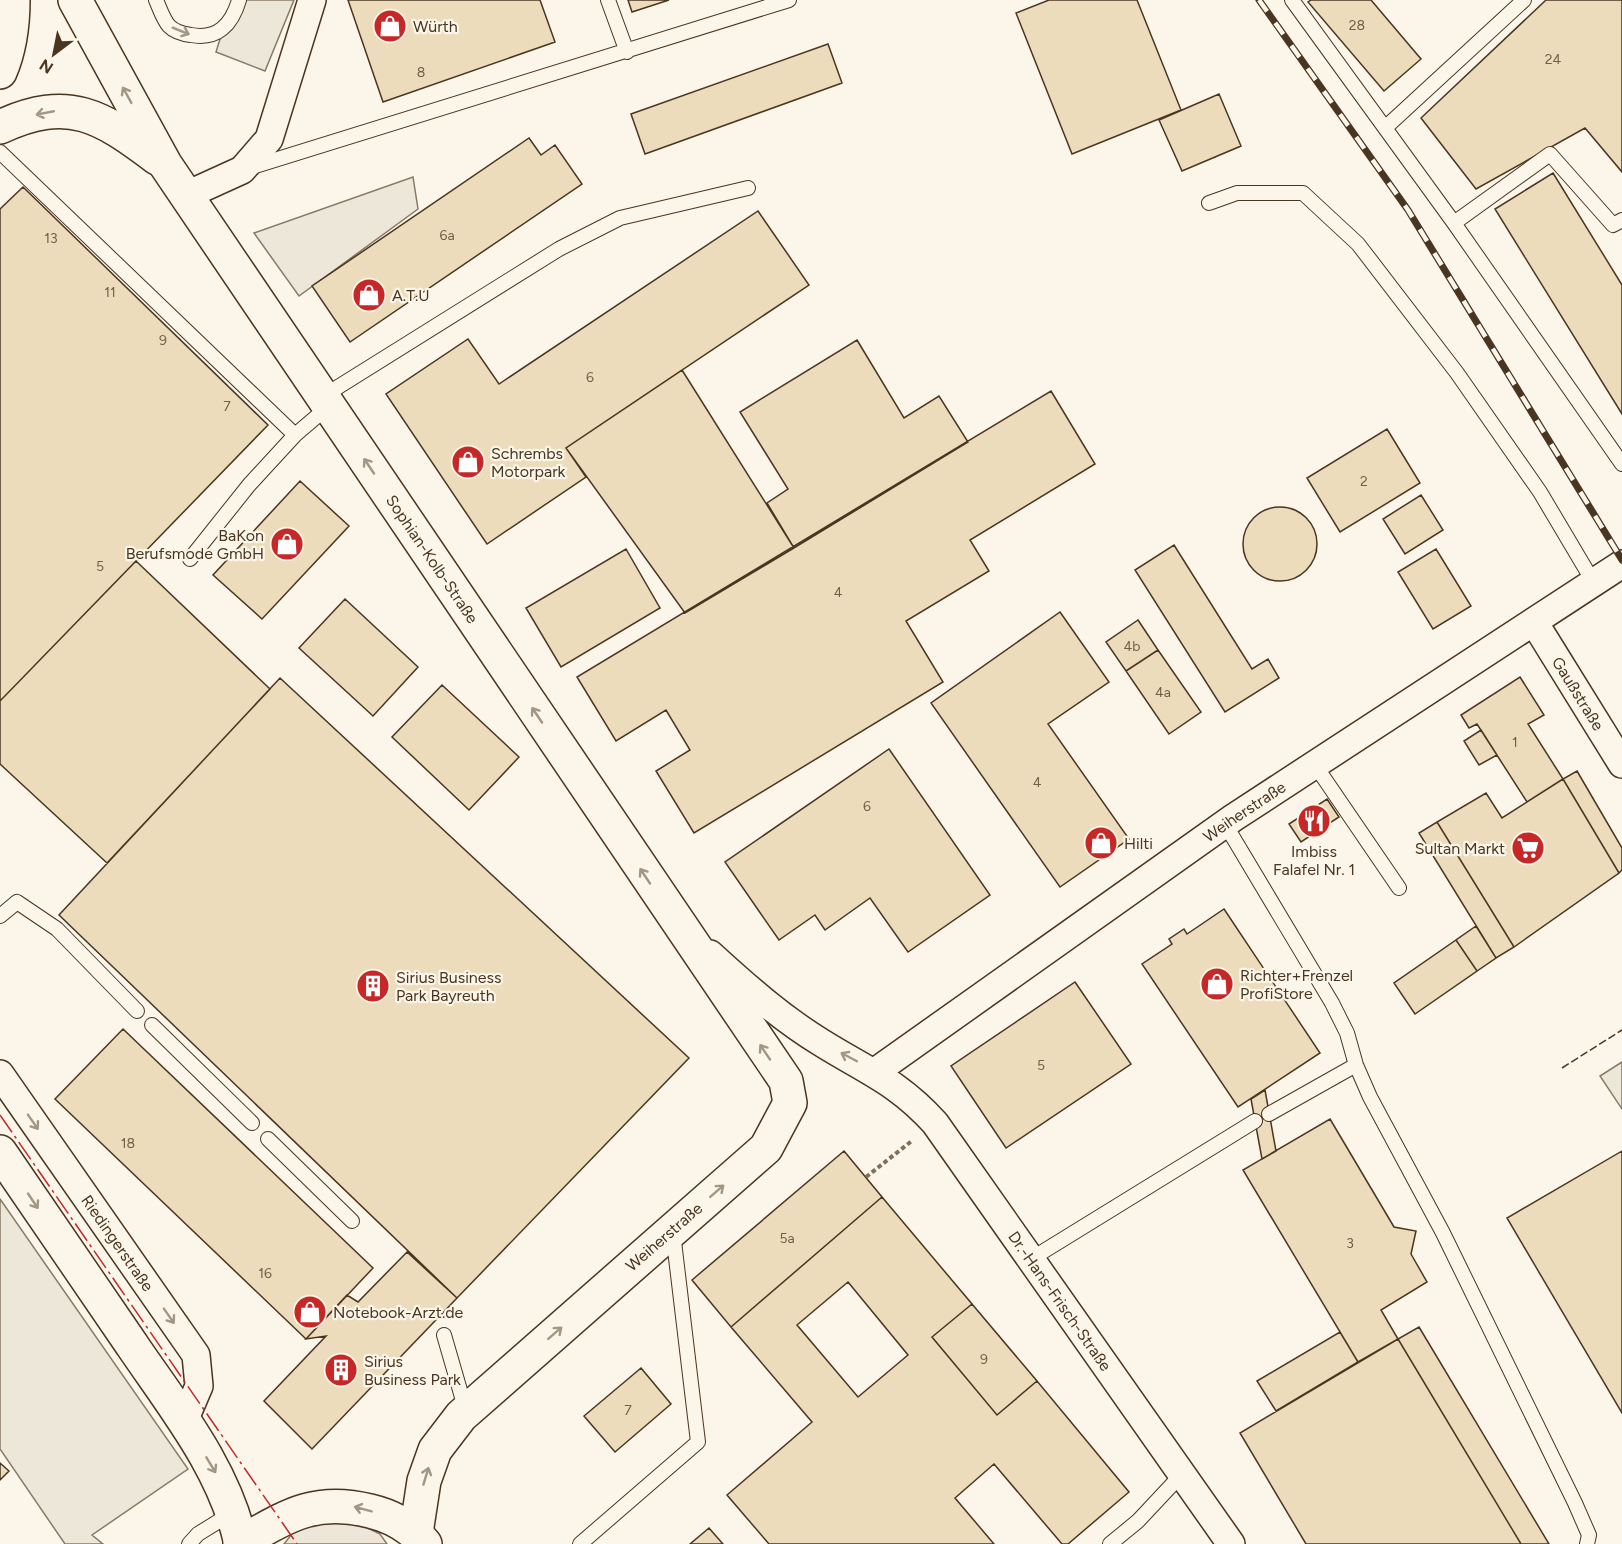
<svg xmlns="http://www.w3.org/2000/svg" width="1622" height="1544" viewBox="0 0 1622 1544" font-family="Figtree,sans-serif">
<rect width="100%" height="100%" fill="#fbf6e9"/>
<path fill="#ede6d9" stroke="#887966" stroke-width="1.5" d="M331 1510 380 1534 387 1544H284L299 1525Z"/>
<path fill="#ede7d9" stroke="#887966" stroke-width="1.5" d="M232 0H294L265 71 216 52Z
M413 177 418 209 299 296 254 233Z
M1622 1062V1109L1600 1076Z
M0 1199 188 1469 92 1535 103 1544H65L0 1449Z"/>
<path fill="#ecdcbc" stroke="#4a3520" stroke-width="1.5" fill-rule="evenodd" d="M348 0H540L555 42 383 102Z
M628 0H669L632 12Z
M1049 0H1137L1181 110 1072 154 1016 13Z
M1311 0H1371L1421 59 1384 91 1308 2Z
M1546 0H1622V172L1585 128 1476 189 1421 118Z
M828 44 842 83 645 154 631 114Z
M1219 94 1241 146 1182 171 1159 120Z
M529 138 541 155 555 145 582 184 350 342 312 286Z
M1553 173 1622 285V414L1495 209Z
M23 187 268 425 0 701V209Z
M758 211 809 285 566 448 586 477 487 544 386 394 468 339 499 384Z
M857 340 904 418 939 396 968 442 794 548 767 503 788 489 740 412Z
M682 370 794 548 685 613 566 448Z
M1051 391 1095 464 970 540 989 571 906 621 943 682 694 833 656 771 690 750 666 710 616 741 577 677Z
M1387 429 1420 483 1340 532 1307 478Z
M300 481 349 526 262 619 213 575Z
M1421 495 1443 530 1405 554 1383 519Z
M1243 544a37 37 0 1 1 74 0a37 37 0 1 1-74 0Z
M1174 545 1252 669 1268 659 1279 678 1225 712 1135 570Z
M626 549 660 608 561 667 526 608Z
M1436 549 1471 606 1433 629 1398 572Z
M136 561 270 689 107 863 0 764V701Z
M345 599 418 667 373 716 299 648Z
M1060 612 1109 682 1048 724 1129 839 1060 887 931 703Z
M1138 620 1158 650 1126 671 1106 642Z
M1158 650 1201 712 1169 734 1126 671Z
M1520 677 1544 715 1528 724 1563 779 1527 802 1477 724 1469 728 1461 715Z
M280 678 689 1058 457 1298 59 915Z
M442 685 519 757 469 810 392 737Z
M1481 730 1497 755 1479 765 1464 741Z
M889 749 990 895 908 952 870 898 825 930 815 915 779 940 725 862Z
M1577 771 1622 848V870L1619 873 1563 779Z
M1563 779 1619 873 1514 947 1437 822 1486 793 1502 818Z
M1327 799 1339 817 1301 842 1289 824Z
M1437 822 1514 947 1496 958 1419 833Z
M1224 909 1320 1053 1238 1107 1142 964 1172 944 1169 939 1184 929 1187 934Z
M1476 926 1496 958 1477 971 1456 940Z
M1456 940 1477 971 1415 1014 1394 983Z
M1075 982 1131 1064 1006 1148 951 1066Z
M123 1029 373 1268 306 1339 55 1099Z
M1265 1090 1276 1151 1262 1159 1251 1099Z
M1330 1119 1394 1227 1416 1231 1411 1254 1427 1282 1381 1310 1398 1339 1358 1362 1243 1170Z
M844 1151 882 1197 731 1327 692 1280Z
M1622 1151V1413L1507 1218Z
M882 1197 972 1304 932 1337 997 1415 1037 1381 1129 1492 1068 1544H1062L994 1464 955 1498 994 1544H769L727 1495 812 1422 731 1327ZM848 1282 908 1355 858 1397 797 1325Z
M407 1252 457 1298 312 1449 264 1401 326 1336 306 1339 347 1295 358 1302Z
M972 1304 1037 1381 997 1415 932 1337Z
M1419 1327 1549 1544H1521L1398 1339Z
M1340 1332 1358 1362 1276 1411 1257 1381Z
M1398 1339 1521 1544H1306L1240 1433Z
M641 1368 671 1404 615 1452 584 1416Z
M0 1463 9 1471 0 1480Z
M709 1528 723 1544H690Z"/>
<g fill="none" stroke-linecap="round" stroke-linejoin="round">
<defs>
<path id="lane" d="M156 0C160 9 163 19 169 26 174 31 183 34 191 35 218 40 232 24 239 0
M608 0 627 52
M1292 0 1454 223 1622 464
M1385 128 1524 0
M0 152 295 435 329 406
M249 168 789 0
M1209 203 1237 193H1303L1358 244 1457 373 1540 492 1594 583
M1454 223 1550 154 1613 225 1622 220
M322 397 559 249 620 218 748 188
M190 559 249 485 295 435
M1315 765 1399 888
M1225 824 1332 1003 1347 1033 1356 1065 1370 1097 1443 1233 1575 1503 1589 1535 1587 1544
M0 916 17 902 57 929 137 1011
M152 1025 252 1123
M1269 1114 1356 1065
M268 1139 352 1221
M1031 1259 1255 1121
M444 1335 466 1411
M189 1544 198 1534 232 1513
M580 1544 698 1442 673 1233
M1110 1544 1138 1521 1182 1474"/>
<g id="street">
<path d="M187 195 242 170 269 139 312 0"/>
<path id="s1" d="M1534 622 1622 764"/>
<path id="s2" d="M710 954C745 986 781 1018 822 1043 867 1071 898 1082 935 1123L1231 1544"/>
<path id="s3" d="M875 1072 1233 818 1622 564"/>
<path id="s4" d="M0 1074 196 1355 199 1386 184 1421"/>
</g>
<g id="secondary">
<path id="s5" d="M75 0 165 164 786 1081 790 1103 766 1148 461 1416 435 1450 424 1481 416 1533"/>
<path d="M0 72C10 49 13 25 13 0"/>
<path d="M0 127C69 95 101 116 157 158"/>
<path d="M0 1152C44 1217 88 1281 132 1345 174 1407 225 1469 241 1544"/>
<path d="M240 1543C287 1516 315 1497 370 1511 391 1516 411 1527 425 1544"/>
</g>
</defs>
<use href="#lane" stroke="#4a3520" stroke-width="16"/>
<use href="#street" stroke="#4a3520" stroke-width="30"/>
<use href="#secondary" stroke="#4a3520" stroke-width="36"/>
<path stroke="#7f6f5c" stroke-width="4" stroke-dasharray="4.5 3" stroke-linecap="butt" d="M866 1177 913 1140"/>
<use href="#lane" stroke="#fbf6e9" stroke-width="14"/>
<use href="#street" stroke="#fbf6e9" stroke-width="27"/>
<use href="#secondary" stroke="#fbf6e9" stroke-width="33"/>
<defs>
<path id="rail" d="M1259 0 1408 210 1622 560"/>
</defs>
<use href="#rail" stroke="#4a3520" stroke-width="7"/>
<use href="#rail" stroke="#fbf6e9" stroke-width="4.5" stroke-dasharray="14" stroke-linecap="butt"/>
<path stroke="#4a3520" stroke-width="1.5" stroke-dasharray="8 3" stroke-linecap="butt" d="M1562 1068 1622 1030"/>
<path stroke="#c62828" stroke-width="1.5" stroke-dasharray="21 4.5 3 4.5" stroke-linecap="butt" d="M0 1115 297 1544"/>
</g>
<defs><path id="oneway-shaft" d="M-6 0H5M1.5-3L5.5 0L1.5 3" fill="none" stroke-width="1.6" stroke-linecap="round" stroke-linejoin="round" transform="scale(1.5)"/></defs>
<g stroke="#a29684">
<use href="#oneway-shaft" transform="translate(181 31) rotate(22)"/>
<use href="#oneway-shaft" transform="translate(127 95) rotate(-119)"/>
<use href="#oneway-shaft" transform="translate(45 113) rotate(169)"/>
<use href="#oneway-shaft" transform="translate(369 466) rotate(-124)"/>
<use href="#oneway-shaft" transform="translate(537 715) rotate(-124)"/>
<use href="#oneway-shaft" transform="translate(645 876) rotate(-124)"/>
<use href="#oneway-shaft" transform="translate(765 1052) rotate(-124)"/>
<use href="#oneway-shaft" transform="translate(849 1057) rotate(-152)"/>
<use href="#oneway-shaft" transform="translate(33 1122) rotate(55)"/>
<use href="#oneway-shaft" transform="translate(717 1191) rotate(-41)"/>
<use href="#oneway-shaft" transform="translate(33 1201) rotate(56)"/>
<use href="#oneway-shaft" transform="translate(169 1316) rotate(55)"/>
<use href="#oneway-shaft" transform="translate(555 1333) rotate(-41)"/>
<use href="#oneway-shaft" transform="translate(211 1465) rotate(59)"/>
<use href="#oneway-shaft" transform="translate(426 1476) rotate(-73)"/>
<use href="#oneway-shaft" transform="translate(363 1509) rotate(-165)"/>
</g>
<defs>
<symbol id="shop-disc" viewBox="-11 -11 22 22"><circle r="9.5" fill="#c62828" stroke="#fbf6e9"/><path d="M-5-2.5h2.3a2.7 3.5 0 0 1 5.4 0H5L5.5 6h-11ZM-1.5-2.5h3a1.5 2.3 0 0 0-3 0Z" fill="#fff"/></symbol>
<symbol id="restaurant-disc" viewBox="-11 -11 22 22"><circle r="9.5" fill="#c62828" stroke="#fbf6e9"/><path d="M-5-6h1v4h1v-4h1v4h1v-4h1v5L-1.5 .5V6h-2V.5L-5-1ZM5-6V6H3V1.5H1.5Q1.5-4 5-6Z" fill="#fff"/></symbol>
<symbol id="supermarket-disc" viewBox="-11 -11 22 22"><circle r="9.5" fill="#c62828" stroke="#fbf6e9"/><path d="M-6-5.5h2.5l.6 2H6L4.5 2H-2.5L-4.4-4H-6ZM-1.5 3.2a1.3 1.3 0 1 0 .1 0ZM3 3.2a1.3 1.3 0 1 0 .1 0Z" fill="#fff"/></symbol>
<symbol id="building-disc" viewBox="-11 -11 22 22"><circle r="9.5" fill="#c62828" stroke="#fbf6e9"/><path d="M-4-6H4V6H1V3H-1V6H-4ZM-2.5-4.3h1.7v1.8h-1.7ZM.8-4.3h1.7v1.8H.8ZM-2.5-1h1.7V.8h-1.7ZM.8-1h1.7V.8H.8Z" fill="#fff"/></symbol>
</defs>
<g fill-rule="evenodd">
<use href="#shop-disc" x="371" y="7" width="38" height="38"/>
<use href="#shop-disc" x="350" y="276" width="38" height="38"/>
<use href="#shop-disc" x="449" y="443" width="38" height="38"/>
<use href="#shop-disc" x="268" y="525" width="38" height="38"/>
<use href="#restaurant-disc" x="1295" y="802" width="38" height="38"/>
<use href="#shop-disc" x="1082" y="824" width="38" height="38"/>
<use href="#supermarket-disc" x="1509" y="829" width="38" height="38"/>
<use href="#shop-disc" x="1198" y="965" width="38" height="38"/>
<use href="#building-disc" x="354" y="967" width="38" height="38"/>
<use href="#shop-disc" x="291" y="1293" width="38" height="38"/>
<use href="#building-disc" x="322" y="1351" width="38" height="38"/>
</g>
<g text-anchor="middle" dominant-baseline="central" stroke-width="4.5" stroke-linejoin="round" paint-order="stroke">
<g font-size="14" fill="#725f47">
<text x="1357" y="25">28</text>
<text x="1553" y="59">24</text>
<text x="421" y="72">8</text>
<text x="447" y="235">6a</text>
<text x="51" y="238">13</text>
<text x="110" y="292">11</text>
<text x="163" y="340">9</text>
<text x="590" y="377">6</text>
<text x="227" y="406">7</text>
<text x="1364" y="481">2</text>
<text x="100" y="566">5</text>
<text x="838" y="592">4</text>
<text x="1132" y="646">4b</text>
<text x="1163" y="692">4a</text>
<text x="1515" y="742">1</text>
<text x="1037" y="782">4</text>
<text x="867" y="806">6</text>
<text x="1041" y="1065">5</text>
<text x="128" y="1143">18</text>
<text x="787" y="1238">5a</text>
<text x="1350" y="1243">3</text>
<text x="265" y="1273">16</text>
<text x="984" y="1359">9</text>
<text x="628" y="1410">7</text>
</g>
<g font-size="16" fill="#4a3520" stroke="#fbf6e9" text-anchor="start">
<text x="413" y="26">Würth</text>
<text x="392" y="295">A.T.U</text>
<text x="491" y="453">Schrembs<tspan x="491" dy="18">Motorpark</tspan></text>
<text x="264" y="535" text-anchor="end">BaKon<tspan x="264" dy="18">Berufsmode GmbH</tspan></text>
<text x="1124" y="843">Hilti</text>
<text x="1505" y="848" text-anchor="end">Sultan Markt</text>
<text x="1314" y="851" text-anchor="middle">Imbiss<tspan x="1314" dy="18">Falafel Nr. 1</tspan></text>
<text x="1240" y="975">Richter+Frenzel<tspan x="1240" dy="18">ProfiStore</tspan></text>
<text x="396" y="977">Sirius Business<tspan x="396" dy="18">Park Bayreuth</tspan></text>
<text x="333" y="1312">Notebook-Arzt.de</text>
<text x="364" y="1361">Sirius<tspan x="364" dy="18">Business Park</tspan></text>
</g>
<g font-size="16" fill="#4a3520" stroke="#fbf6e9">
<text stroke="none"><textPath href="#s5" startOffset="664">Sophian-Kolb-Straße</textPath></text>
<text stroke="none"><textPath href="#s1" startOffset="84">Gaußstraße</textPath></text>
<text stroke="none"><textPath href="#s3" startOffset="452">Weiherstraße</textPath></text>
<text transform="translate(664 1237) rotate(-41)">Weiherstraße</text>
<text stroke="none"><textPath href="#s4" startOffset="206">Riedingerstraße</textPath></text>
<text stroke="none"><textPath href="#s2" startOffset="500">Dr.-Hans-Frisch-Straße</textPath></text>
</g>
</g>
<g transform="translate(54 54) rotate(212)" stroke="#fbf6e9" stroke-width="4.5" paint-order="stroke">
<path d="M0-4.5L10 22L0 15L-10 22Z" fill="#4a3520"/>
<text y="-9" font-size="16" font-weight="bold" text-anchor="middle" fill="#4a3520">N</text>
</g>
</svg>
